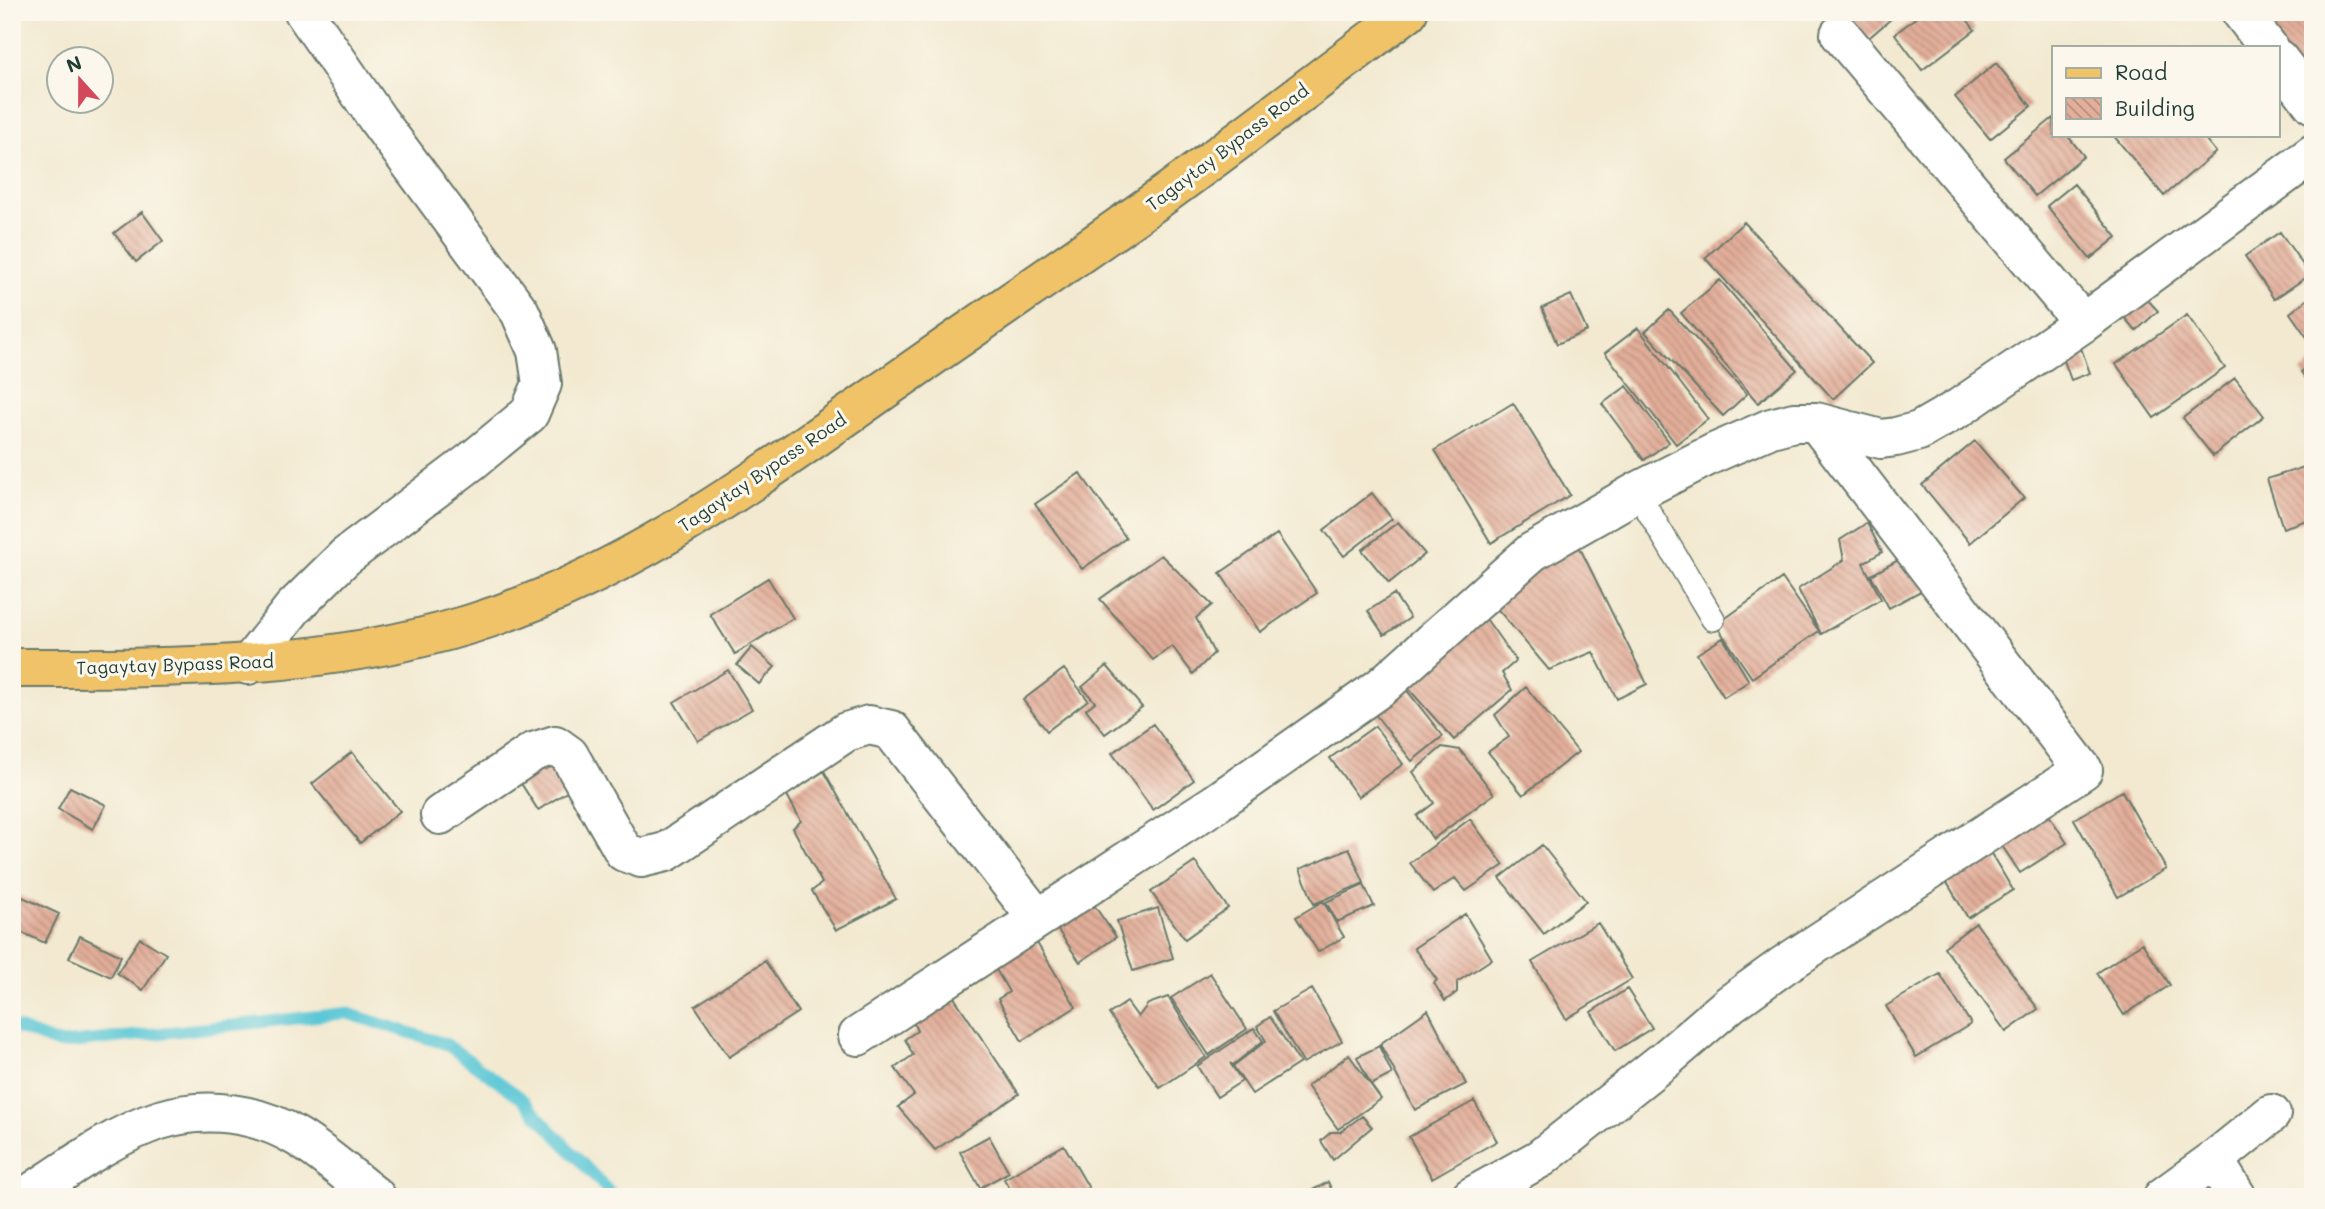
<svg xmlns="http://www.w3.org/2000/svg" width="2325" height="1209" viewBox="0 0 2325 1209" font-family="Mali,sans-serif">
<defs>
<pattern id="building-back-hatch" width="6" height="6" patternUnits="userSpaceOnUse" patternTransform="scale(1.75)"><rect width="6" height="6" fill="#e3ae9a"/><path d="M-1 5l2 2M0 0l6 6M5-1l2 2" fill="none" stroke="#b78f7e"/></pattern>
</defs>
<rect width="100%" height="100%" fill="#fbf7ec"/>
<filter id="ink" filterUnits="userSpaceOnUse"><feTurbulence type="fractalNoise" baseFrequency=".0143" numOctaves="2"/><feDisplacementMap in="SourceGraphic" scale="14" xChannelSelector="R" yChannelSelector="G"/><feConvolveMatrix kernelMatrix="1 2 1 2 8 2 1 2 1" color-interpolation-filters="sRGB"/></filter>
<filter id="wash" filterUnits="userSpaceOnUse"><feTurbulence type="fractalNoise" baseFrequency=".00686" numOctaves="4" result="noise"/><feDisplacementMap in="SourceGraphic" scale="28" xChannelSelector="R" yChannelSelector="G"/><feGaussianBlur stdDeviation="1.57" result="paint"/><feColorMatrix in="noise" values="0 0 0 0 0 0 0 0 0 0 0 0 0 0 0 0 0 1.4 0 .05"/><feComposite in="paint" operator="in"/></filter>
<g filter="url(#wash)">
<rect width="100%" height="100%" fill="#f2e9d0"/>
<g fill="none" stroke-linecap="round" stroke-linejoin="round">
<path stroke="#5cc7d6" stroke-width="12" d="M12 1026 59 1044 346 1013 446 1044 520 1097 614 1197"/>
</g>
<g id="blocks">
<path fill="url(#building-back-hatch)" d="M1838 12H1899L1864 42Z
M1923 12H1961L1975 30 1922 70 1895 34Z
M2251 12H2313V102Z
M1996 63 2031 106 1990 139 1955 97Z
M2053 118 2054 135H2067L2084 156 2035 196 2004 158Z
M2113 135H2202L2216 152 2164 196Z
M2074 184 2117 237 2090 259 2047 206Z
M142 212 163 241 136 262 114 233Z
M1744 222 1872 363 1833 399 1705 258Z
M2280 232 2310 275 2274 299 2245 256Z
M1720 280 1797 370 1758 403 1681 313Z
M2135 286 2158 311 2136 331 2114 306Z
M1571 295 1587 331 1557 344 1542 308Z
M2313 295V346L2290 313Z
M1669 310 1747 394 1723 416 1645 332Z
M2187 315 2225 368 2154 418 2116 364Z
M1638 328 1708 419 1676 444 1605 353Z
M2081 348 2090 373 2071 380 2062 355Z
M2313 363V388L2301 372Z
M2235 378 2264 416 2213 456 2183 418Z
M1627 386 1669 442 1644 460 1602 404Z
M1513 403 1570 495 1491 543 1435 450Z
M1975 441 2024 498 1970 543 1922 485Z
M2304 467 2313 493V518L2283 528 2267 479Z
M1080 473 1126 538 1082 569 1035 504Z
M1372 493 1392 519 1344 556 1324 530Z
M1398 522 1425 554 1389 583 1362 550Z
M1867 523 1882 552 1863 563 1881 599 1821 634 1798 589 1844 560 1840 540Z
M1277 534 1317 593 1260 632 1220 573Z
M1576 540 1647 684 1617 699 1593 652 1549 670 1489 599Z
M1913 552 1932 585 1889 608 1871 575Z
M1161 555 1212 605 1196 618 1214 653 1193 674 1172 646 1153 660 1100 599Z
M768 578 793 618 735 654 710 614Z
M1782 578 1819 631 1752 678 1716 625Z
M1394 594 1410 618 1384 635 1368 611Z
M1472 599 1516 661 1502 673 1512 690 1454 740 1400 679Z
M1723 638 1749 681 1724 697 1697 654Z
M752 647 775 667 759 684 737 665Z
M1107 666 1142 707 1105 734 1086 709 1095 702 1082 687Z
M1064 669 1088 700 1047 731 1023 700Z
M728 670 752 709 698 741 674 702Z
M1526 687 1578 752 1523 795 1488 752 1509 737 1495 715Z
M1405 688 1443 736 1412 761 1374 713Z
M1153 724 1194 780 1153 810 1112 753Z
M1375 726 1403 764 1358 797 1330 758Z
M1442 747 1460 750 1494 794 1433 839 1417 816 1434 803 1413 772Z
M352 752 400 811 360 843 312 784Z
M552 755 573 788 538 810 517 777Z
M824 771 896 899 836 930 812 891 822 883 793 828 801 821 787 795Z
M70 787 106 805 93 829 58 809Z
M2122 791 2166 869 2118 897 2074 819Z
M2038 798 2067 843 2020 873 1991 829Z
M1470 819 1504 865 1466 891 1455 878 1433 893 1410 863Z
M1984 842 2013 890 1968 918 1939 869Z
M1542 845 1586 901 1544 934 1500 878Z
M1349 848 1364 883 1314 904 1300 869Z
M1195 862 1228 908 1185 939 1151 892Z
M1364 885 1374 906 1337 922 1326 902Z
M12 892 59 914 45 943 12 928Z
M1089 898 1116 937 1080 962 1053 923Z
M1323 901 1344 937 1318 952 1296 917Z
M1158 908 1173 958 1133 971 1117 921Z
M1465 914 1492 959 1457 982V992L1445 1001 1434 983 1437 980 1414 948Z
M1598 923 1632 979 1566 1019 1532 962Z
M1976 923 2038 1009 2006 1032 1944 947Z
M80 936 121 956 111 977 69 958Z
M140 938 166 954 143 990 117 973Z
M1037 943 1076 1007 1022 1041 998 999 1009 992 994 966Z
M2142 943 2170 985 2124 1015 2097 973Z
M765 961 798 1012 729 1057 695 1006Z
M1210 973 1247 1029 1209 1055 1171 998Z
M1940 974 1971 1024 1916 1057 1886 1006Z
M943 981 1019 1094 935 1150 898 1107 914 1095 895 1068 913 1055 905 1039 917 1031 906 1005Z
M1312 989 1342 1041 1303 1063 1273 1011Z
M1627 989 1652 1028 1615 1051 1591 1012Z
M1168 997 1206 1057 1160 1088 1109 1014 1127 1002 1138 1017 1148 1004Z
M1428 1010 1466 1084 1415 1110 1380 1044Z
M1270 1017 1300 1063 1252 1094 1233 1066 1266 1041 1257 1026Z
M1254 1028 1263 1041 1233 1065 1230 1063 1242 1081 1217 1097 1197 1066Z
M1379 1046 1392 1074 1371 1085 1357 1057Z
M1349 1055 1381 1099 1338 1129 1307 1086Z
M1474 1101 1497 1141 1432 1178 1409 1137Z
M1362 1116 1372 1127 1333 1160 1321 1141 1331 1132H1340Z
M989 1136 1009 1172 980 1188 960 1152Z
M1064 1145 1094 1197H1015L1004 1179Z
M1328 1182 1335 1197H1299Z"/>
</g>
</g>
<g filter="url(#ink)">
<use href="#blocks" fill-opacity="0" stroke="#69796b" stroke-width="2"/>
<g fill="none" stroke-linecap="round" stroke-linejoin="round">
<defs>
<path id="lane" d="M1637 492 1713 619"/>
<path id="street" d="M2241 12 2268 47
M1840 34 2083 323
M2278 59 2313 104
M248 665 293 608 345 557 472 461 529 414 542 384 537 351 520 312 378 120 304 12
M440 815 533 752 555 745 569 755 624 852 641 858 666 852 846 732 869 725 891 730 1037 918
M858 1036 1216 803 1381 687 1532 552 1637 492 1714 453 1771 428 1794 422H1816L1881 439 1896 437 1919 431 1959 408 2083 323 2313 154
M2214 1160 2237 1197
M25 1197C65 1171 114 1134 160 1120 206 1105 259 1113 299 1138 326 1155 351 1178 376 1197
M1471 1197 1541 1158 1667 1058 1730 1004 1784 965 2083 770 1816 422
M2163 1197 2214 1160 2271 1114"/>
<path id="primary" d="M12 668C166 668 322 670 471 624 632 574 767 471 904 376 987 318 1071 261 1153 203 1239 141 1324 76 1408 12"/>
</defs>
<use href="#lane" stroke="#69796b" stroke-width="26"/>
<use href="#street" stroke="#69796b" stroke-width="42"/>
<use href="#primary" stroke="#69796b" stroke-width="42"/>
<use href="#lane" stroke="#fff" stroke-width="23"/>
<use href="#street" stroke="#fff" stroke-width="38"/>
<use href="#primary" stroke="#f1c369" stroke-width="38"/>
</g>
</g>
<g text-anchor="middle" dominant-baseline="central" stroke-width="6" stroke-linejoin="round" paint-order="stroke">
<g font-size="18" fill="#1f3d34" stroke="#fbf7ec">
<text transform="translate(1227 147) rotate(-37)">Tagaytay Bypass Road</text>
<text transform="translate(762 472) rotate(-34)">Tagaytay Bypass Road</text>
<text transform="translate(175 664) rotate(-2)">Tagaytay Bypass Road</text>
</g>
</g>
<rect width="2325" height="1209" fill="none" stroke="#fbf7ec" stroke-width="42"/>
<rect x="2052" y="46" width="228" height="91" fill="#fbf7ec" stroke="#a3ada2" stroke-width="2"/>
<rect x="2066" y="68" width="35" height="10" fill="#f1c369" stroke="#a3ada2" stroke-width="2"/>
<text x="2115" y="80" font-size="21" fill="#1f3d34">Road</text>
<rect x="2066" y="98" width="35" height="21" fill="url(#building-back-hatch)" stroke="#a3ada2" stroke-width="2"/>
<text x="2115" y="116" font-size="21" fill="#1f3d34">Building</text>
<g transform="translate(80 80) rotate(339)"><circle r="33" fill="#fbf7ec" stroke="#a3ada2" stroke-width="2"/>
<path d="M0-5L12 26L0 18L-12 26Z" fill="#d1495b"/>
<text y="-10" font-size="19" font-weight="bold" text-anchor="middle" fill="#1f3d34">N</text>
</g>
</svg>
